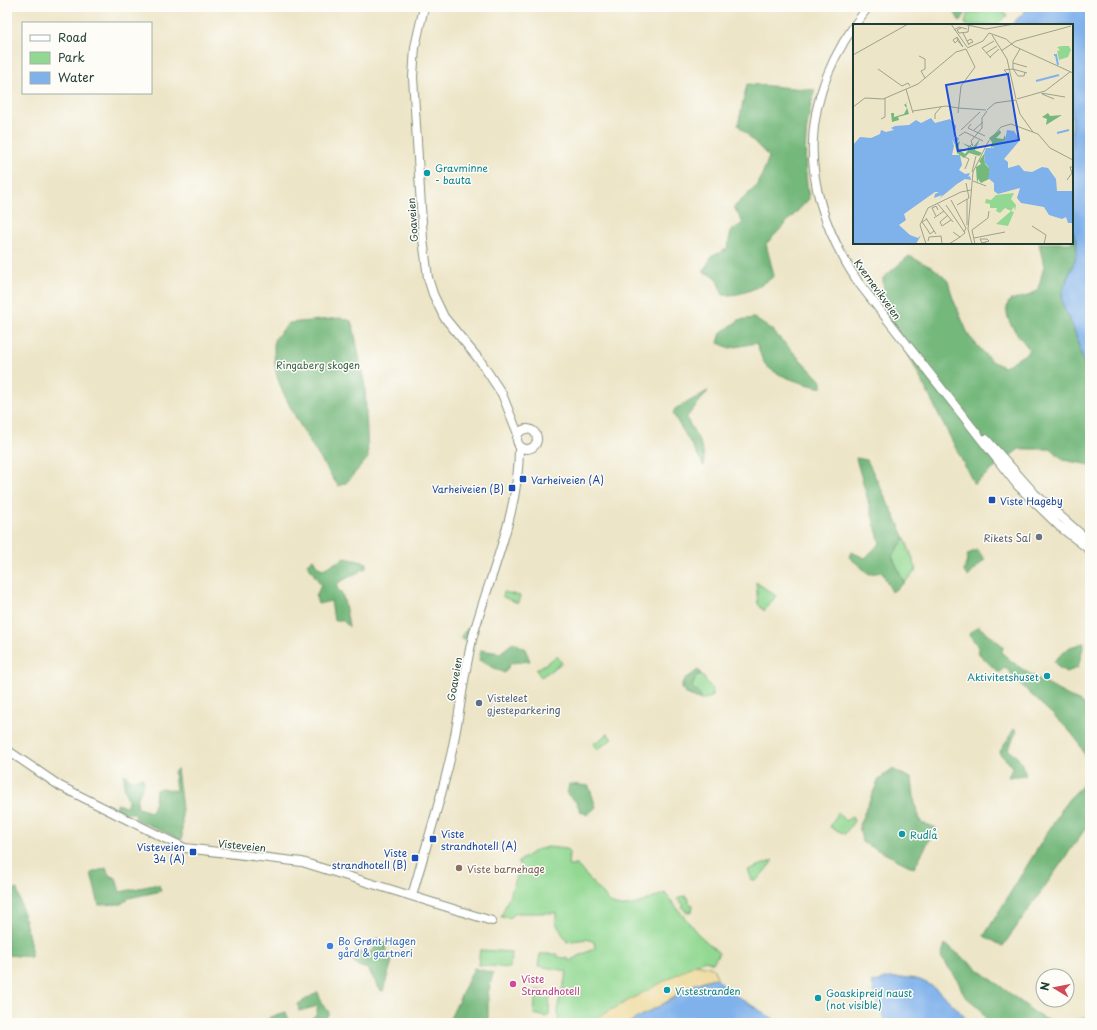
<svg xmlns="http://www.w3.org/2000/svg" width="1097" height="1030" viewBox="0 0 1097 1030" font-family="'Playpen Sans',sans-serif">
<rect width="100%" height="100%" fill="#fdfcf7"/>
<filter id="ink" filterUnits="userSpaceOnUse"><feTurbulence type="fractalNoise" baseFrequency=".025" numOctaves="2"/><feDisplacementMap in="SourceGraphic" scale="8" xChannelSelector="R" yChannelSelector="G"/><feConvolveMatrix kernelMatrix="1 2 1 2 8 2 1 2 1" color-interpolation-filters="sRGB"/></filter>
<filter id="wash" filterUnits="userSpaceOnUse"><feTurbulence type="fractalNoise" baseFrequency=".012" numOctaves="4" result="noise"/><feDisplacementMap in="SourceGraphic" scale="16" xChannelSelector="R" yChannelSelector="G"/><feGaussianBlur stdDeviation="0.9" result="paint"/><feColorMatrix in="noise" values="0 0 0 0 0 0 0 0 0 0 0 0 0 0 0 0 0 1.4 0 .05"/><feComposite in="paint" operator="in"/></filter>
<g filter="url(#wash)">
<rect width="100%" height="100%" fill="#ede5c7"/>
<path fill="#92d892" stroke="#588a63" d="M993 7H1000L1007 16 996 25H966L965 22 968 13 990 10Z
M905 538 916 568 915 572 904 583 892 556Z
M756 582 776 596 764 611 758 604Z
M504 592 520 596 518 603 503 597Z
M557 656 562 663 541 677 536 670Z
M698 670 712 689V697L701 700 685 693 681 688Z
M608 734 612 739 597 750 593 744Z
M838 813 845 821 852 817 854 821 845 834 830 827Z
M548 847 567 849 569 853 568 866H574L575 863 611 903C627 912 649 899 665 893L697 933 719 953 713 963 705 960 587 1023H558V1005L567 971 538 966 540 954H558L557 957 567 958 569 961 595 948 594 942 587 939 567 942 556 923V913H516L510 918 501 917 521 866 518 862 536 850Z
M774 860 757 880H752L748 870Z
M685 896 689 899V903L693 905 692 912H686L682 907 684 905 677 899 679 897Z
M480 950 511 952 510 968 478 965Z
M536 990 550 992 549 1015 546 1017 534 1014Z"/>
<path fill="#75b87c" stroke="#4a7a58" d="M952 7H980L967 11 960 22Z
M747 84 815 90C804 125 803 163 809 199L766 244 774 276C759 288 742 296 723 295L715 276 703 272 712 256 727 249 731 231 743 223 734 207 758 185 769 157 738 125Z
M1072 231 1075 235 1077 256 1066 280 1074 329 1088 380 1090 382V465L1063 460 1052 449H1019L974 484 903 344 885 320 883 278 909 256 935 269 948 281 953 299 969 336 991 361 1004 367 1027 353 1029 349C1019 335 999 317 1010 300L1028 296 1038 290 1044 266 1039 243H1072Z
M341 318 351 321 354 330 365 387 368 458 346 483 338 486C318 455 294 419 280 385 274 371 274 354 274 340L289 323Z
M754 318 772 330 822 382V388C808 385 774 376 765 364 761 358 759 349 756 343L730 348 718 343 721 333 739 320Z
M708 391 686 418C696 435 705 446 704 466L673 414 675 409Z
M856 458 867 460 905 538 892 556 904 583 892 592 882 572 869 574 849 557 851 552 865 558 880 543Z
M977 550 985 559 968 577 964 572 968 554Z
M345 558 367 563 366 568 338 583C335 591 341 590 343 597 346 606 347 617 349 627L342 620H334L331 601 318 604 316 597 321 585 307 564 313 559 318 567 323 569Z
M479 616 471 646 460 637Z
M978 626 1003 646 1002 653C1024 674 1063 693 1090 707V822L1003 946 984 936C1011 892 1038 847 1066 803 1073 792 1090 784 1088 769 1085 738 1057 720 1037 700 1025 690 1016 678 1005 667L999 673 979 654 978 647 969 634Z
M514 642 525 649 530 661 511 663 504 673 479 660 481 650 500 653Z
M1084 643 1078 668 1066 672 1058 667 1054 661 1070 647Z
M698 670 701 675H697L692 687 700 695 701 700 685 693 681 688 683 681Z
M1014 729 1017 731 1008 749 1020 760 1026 775 1008 777 1013 767 999 753Z
M177 769 182 809V840L136 819 135 813H125L115 808 118 804 125 807 128 803 124 785V774L133 781 142 777 144 782 137 800 138 808 151 812 155 802 156 790 162 788 176 791 174 773Z
M892 769 912 779 915 805 921 822 936 828 914 868 862 842 859 825 879 779Z
M569 784 589 786 596 807 588 815 581 812 576 802 567 794Z
M106 868 109 875 116 878 120 892 154 885H159L161 891 129 898 121 904 99 905 91 873Z
M17 889 31 946V957L7 955V891Z
M377 938 385 942 387 953 392 961 383 991 380 990 368 969 358 966 353 961 356 950 366 954 373 950Z
M945 944 1042 1018 1063 1022 1090 1018V1023H988L981 1010 964 995 957 979 941 957Z
M474 968 493 973 488 994V1023H448Z
M318 992 321 1002 329 1012 324 1023H313L312 1018 316 1015 318 1006 299 1011 298 1004Z
M286 1012 289 1020 287 1023H266L270 1017Z"/>
<path fill="#eeda9e" stroke="#868c69" d="M696 964 713 968 718 979C699 973 649 1019 627 1023 615 1025 600 1023 587 1023Z"/>
<path fill="#7fb1eb" stroke="#4f7790" d="M1029 7H1090V382L1088 380C1083 363 1080 346 1074 330 1071 320 1062 308 1062 298 1064 276 1087 252 1072 231V25H1011Z
M715 978 735 995 780 1023H628L678 996 695 984Z
M889 978C898 978 911 977 920 980 939 987 957 1009 970 1023H885L872 983Z
M822 1017 829 1018 834 1023H818Z"/>
</g>
<g filter="url(#ink)">
<g fill="none" stroke-linecap="round" stroke-linejoin="round">
<defs>
<path id="secondary" d="M424 7 415 47 413 77 423 239 428 278 433 294 444 317 481 362 502 394 518 434
M868 7C797 96 795 187 858 282L1018 486 1059 526 1090 550
M517 439a10 10 0 1 1 20 0a10 10 0 1 1-20 0Z
M986 439 1035 494 1090 542
M7 750 60 786 164 838 185 848 302 862 492 921
M412 896C425 849 440 803 451 755 460 716 463 675 473 636 490 574 520 511 519 446"/>
</defs>
<use href="#secondary" stroke="#86917e" stroke-width="10"/>
<use href="#secondary" stroke="#fff" stroke-width="8"/>
</g>
</g>
<g fill="#0f9aa8" stroke="#fdfcf7" stroke-width="1.5">
<circle cx="427" cy="173" r="4"/>
<circle cx="1047" cy="676" r="4"/>
<circle cx="902" cy="834" r="4"/>
<circle cx="667" cy="990" r="4"/>
<circle cx="818" cy="998" r="4"/>
</g>
<g fill="#1a4fb4" stroke="#fdfcf7" stroke-width="1.5">
<rect x="519" y="475" width="8" height="8" rx="2"/>
<rect x="508" y="484" width="8" height="8" rx="2"/>
<rect x="988" y="496" width="8" height="8" rx="2"/>
<rect x="429" y="835" width="8" height="8" rx="2"/>
<rect x="189" y="848" width="8" height="8" rx="2"/>
<rect x="411" y="854" width="8" height="8" rx="2"/>
</g>
<circle fill="#6b7280" stroke="#fdfcf7" stroke-width="1.5" cx="1039" cy="537" r="4"/>
<circle fill="#5c6f8a" stroke="#fdfcf7" stroke-width="1.5" cx="479" cy="703" r="4"/>
<circle fill="#8d6e63" stroke="#fdfcf7" stroke-width="1.5" cx="459" cy="868" r="4"/>
<circle fill="#3f7fe0" stroke="#fdfcf7" stroke-width="1.5" cx="330" cy="946" r="4"/>
<circle fill="#d1479c" stroke="#fdfcf7" stroke-width="1.5" cx="513" cy="984" r="4"/>
<g text-anchor="middle" dominant-baseline="central" stroke-width="3" stroke-linejoin="round" paint-order="stroke">
<g font-size="10" fill="#0d838f" stroke="#fdfcf7" text-anchor="start">
<text x="435" y="167">Gravminne<tspan x="435" dy="12">- bauta</tspan></text>
<text x="1039" y="676" text-anchor="end">Aktivitetshuset</text>
<text x="910" y="834">Rudlå</text>
<text x="675" y="990">Vistestranden</text>
<text x="826" y="992">Goaskipreid naust<tspan x="826" dy="12">(not visible)</tspan></text>
</g>
<g font-size="10" fill="#1f3d34" stroke="#fdfcf7">
<text transform="translate(412 220) rotate(-94)">Goaveien</text>
<text transform="translate(878 289) rotate(54)">Kvernevikveien</text>
<text transform="translate(454 679) rotate(-80)">Goaveien</text>
<text transform="translate(242 845) rotate(6)">Visteveien</text>
</g>
<g font-size="10" fill="#3c644c" stroke="#fdfcf7">
<text x="318" y="364">Ringaberg skogen</text>
</g>
<g font-size="10" fill="#164399" stroke="#fdfcf7" text-anchor="start">
<text x="531" y="479">Varheiveien (A)</text>
<text x="504" y="488" text-anchor="end">Varheiveien (B)</text>
<text x="1000" y="500">Viste Hageby</text>
<text x="441" y="833">Viste<tspan x="441" dy="12">strandhotell (A)</tspan></text>
<text x="185" y="846" text-anchor="end">Visteveien<tspan x="185" dy="12">34 (A)</tspan></text>
<text x="407" y="852" text-anchor="end">Viste<tspan x="407" dy="12">strandhotell (B)</tspan></text>
</g>
<g font-size="10" fill="#5b616d" stroke="#fdfcf7" text-anchor="end">
<text x="1031" y="537">Rikets Sal</text>
</g>
<g font-size="10" fill="#4e5e75" stroke="#fdfcf7" text-anchor="start">
<text x="487" y="697">Visteleet<tspan x="487" dy="12">gjesteparkering</tspan></text>
</g>
<g font-size="10" fill="#785e54" stroke="#fdfcf7" text-anchor="start">
<text x="467" y="868">Viste barnehage</text>
</g>
<g font-size="10" fill="#366cbe" stroke="#fdfcf7" text-anchor="start">
<text x="338" y="940">Bo Grønt Hagen<tspan x="338" dy="12">gård &amp; gartneri</tspan></text>
</g>
<g font-size="10" fill="#b23c85" stroke="#fdfcf7" text-anchor="start">
<text x="521" y="978">Viste<tspan x="521" dy="12">Strandhotell</tspan></text>
</g>
</g>
<g transform="translate(853 24)">
<rect width="220" height="220" fill="#ede5c7"/>
<path d="M209 22H216L218 26 215 33 206 36 204 27 207 26 204 23ZM161 169 158 175 163 181 162 187 161 183 158 187 152 184 147 189 143 187 144 184H137V180L132 179 133 175 138 176 143 171ZM158 187 161 188 155 202 143 200Z" fill="#92d892"/>
<path d="M55 78 53 80 56 90 45 93 46 96 39 98 38 89H41V93L51 90 54 84 51 81ZM195 89 197 92 209 91 193 101 194 95 189 93ZM147 106 148 109 143 114 150 115 152 111 153 116 138 124 139 118 136 114ZM127 115 122 126 129 129 126 132 116 129 111 134 104 129 102 121 107 117 105 125 112 130 117 124 109 119 120 123ZM131 130 132 140 137 145 136 155 128 159 125 155 124 160 123 143 128 140 126 137Z" fill="#75b87c"/>
<path d="M78 94 82 99 97 95 103 102 101 115 105 113 106 115 102 121 99 115 101 122 99 131H107L109 141 106 146 112 150 117 149 115 153 117 152 118 156 112 155 104 160 87 174 89 171 81 174 82 170 86 168H82L51 190 53 196 46 201 57 211 65 214 68 211 63 220H0V121L7 113 18 114 27 110 28 106 33 108 41 106 38 104 42 102 56 101 63 96 68 99ZM154 106 161 107 167 116 151 135 155 138V144L166 141 171 147 179 148 189 143 195 144 203 155 204 167H220V199H215L213 193 209 195 196 191 191 183 168 179 164 174 167 164 145 170 141 167V159L135 154 137 145 132 139 131 130 133 124H140L143 119 152 117Z" fill="#7fb1eb"/>
<path fill="none" stroke="#7fb1eb" stroke-width="2" d="M201 31H203L205 41M183 57 206 51M204 109 216 106"/>
<path fill="none" stroke="#9ba28c" stroke-width="1" d="M98 0 114 23M110 0 133 5 161 0M108 4 104 6 106 9 115 8 116 1M101 6 106 3 114 5M110 9 116 21M136 9 153 15 161 22 220 49M139 11 154 35 163 75M104 13 110 23 105 17M103 14 100 16 102 19 105 16 103 13M114 17 118 15 120 18 115 20M114 24 130 17 136 9M167 25 160 37V45L165 52H171L172 48M148 27 163 17 218 2M133 29 144 22M0 31 55 0M66 32 72 35V45L68 47 72 54M137 33 146 25M138 34 129 24 141 17M160 39 174 43M25 45 49 62 55 59 57 62M156 51 151 46 160 45 174 49M53 65 60 89M188 69 212 73M189 70 201 75M164 75 192 67 217 48M163 76 167 90 180 108M0 83 12 74 30 75 65 60 103 28 113 25M105 84 133 86M134 86 142 79 163 76M60 87 93 82 105 84M105 89 108 62 122 43 113 25M28 95 32 93V74M82 95V90L88 83M118 100 115 104 132 112M108 106 127 88M121 106 130 98M106 112 112 108 130 117M120 122 118 117 129 104V94L134 87M105 125 113 126 119 120M112 145 116 135 112 133M119 148 123 132M214 156 219 149 217 143H220M120 157 133 162M98 176 113 204 111 208M84 179 100 198M93 181 112 209M104 181 116 174 113 159M95 191 87 198 89 202 98 196M83 192 79 184 83 182 85 186M73 194 83 210M81 194 91 187M74 195 69 198 74 205 77 210 81 207M114 201V175M179 202 193 211 191 220M119 206 135 194 136 187M119 206 122 220M100 208 107 213 112 209M121 214 152 208M75 217 76 213 88 212 89 219M129 219 136 217 134 215H127L129 219H133L134 220M73 220 67 201 75 184 108 168 118 166M96 220 107 213M119 220 115 205 120 148 135 118 148 103 158 100 185 110 197 124 220 136"/>
<path fill="#1d4ed8" fill-opacity="0.15" stroke="#1d4ed8" stroke-width="2" d="M155 50 166 116 105 127 93 61Z"/>
<rect width="220" height="220" fill="none" stroke="#1f3d34" stroke-width="2"/>
</g>
<rect width="1097" height="1030" fill="none" stroke="#fdfcf7" stroke-width="24"/>
<rect x="22" y="22" width="130" height="72" fill="#fdfcf7" stroke="#a4b0a9"/>
<rect x="30" y="35" width="20" height="6" fill="#ffffff" stroke="#a4b0a9"/>
<text x="58" y="42" font-size="12" fill="#1f3d34">Road</text>
<rect x="30" y="52" width="20" height="12" fill="#92d892" stroke="#a4b0a9"/>
<text x="58" y="62" font-size="12" fill="#1f3d34">Park</text>
<rect x="30" y="72" width="20" height="12" fill="#7fb1eb" stroke="#a4b0a9"/>
<text x="58" y="82" font-size="12" fill="#1f3d34">Water</text>
<g transform="translate(1055 988) rotate(280)"><circle r="19" fill="#fdfcf7" stroke="#a4b0a9"/>
<path d="M0-3L7 15L0 10L-7 15Z" fill="#d1495b"/>
<text y="-6" font-size="11" font-weight="bold" text-anchor="middle" fill="#1f3d34">N</text>
</g>
</svg>
